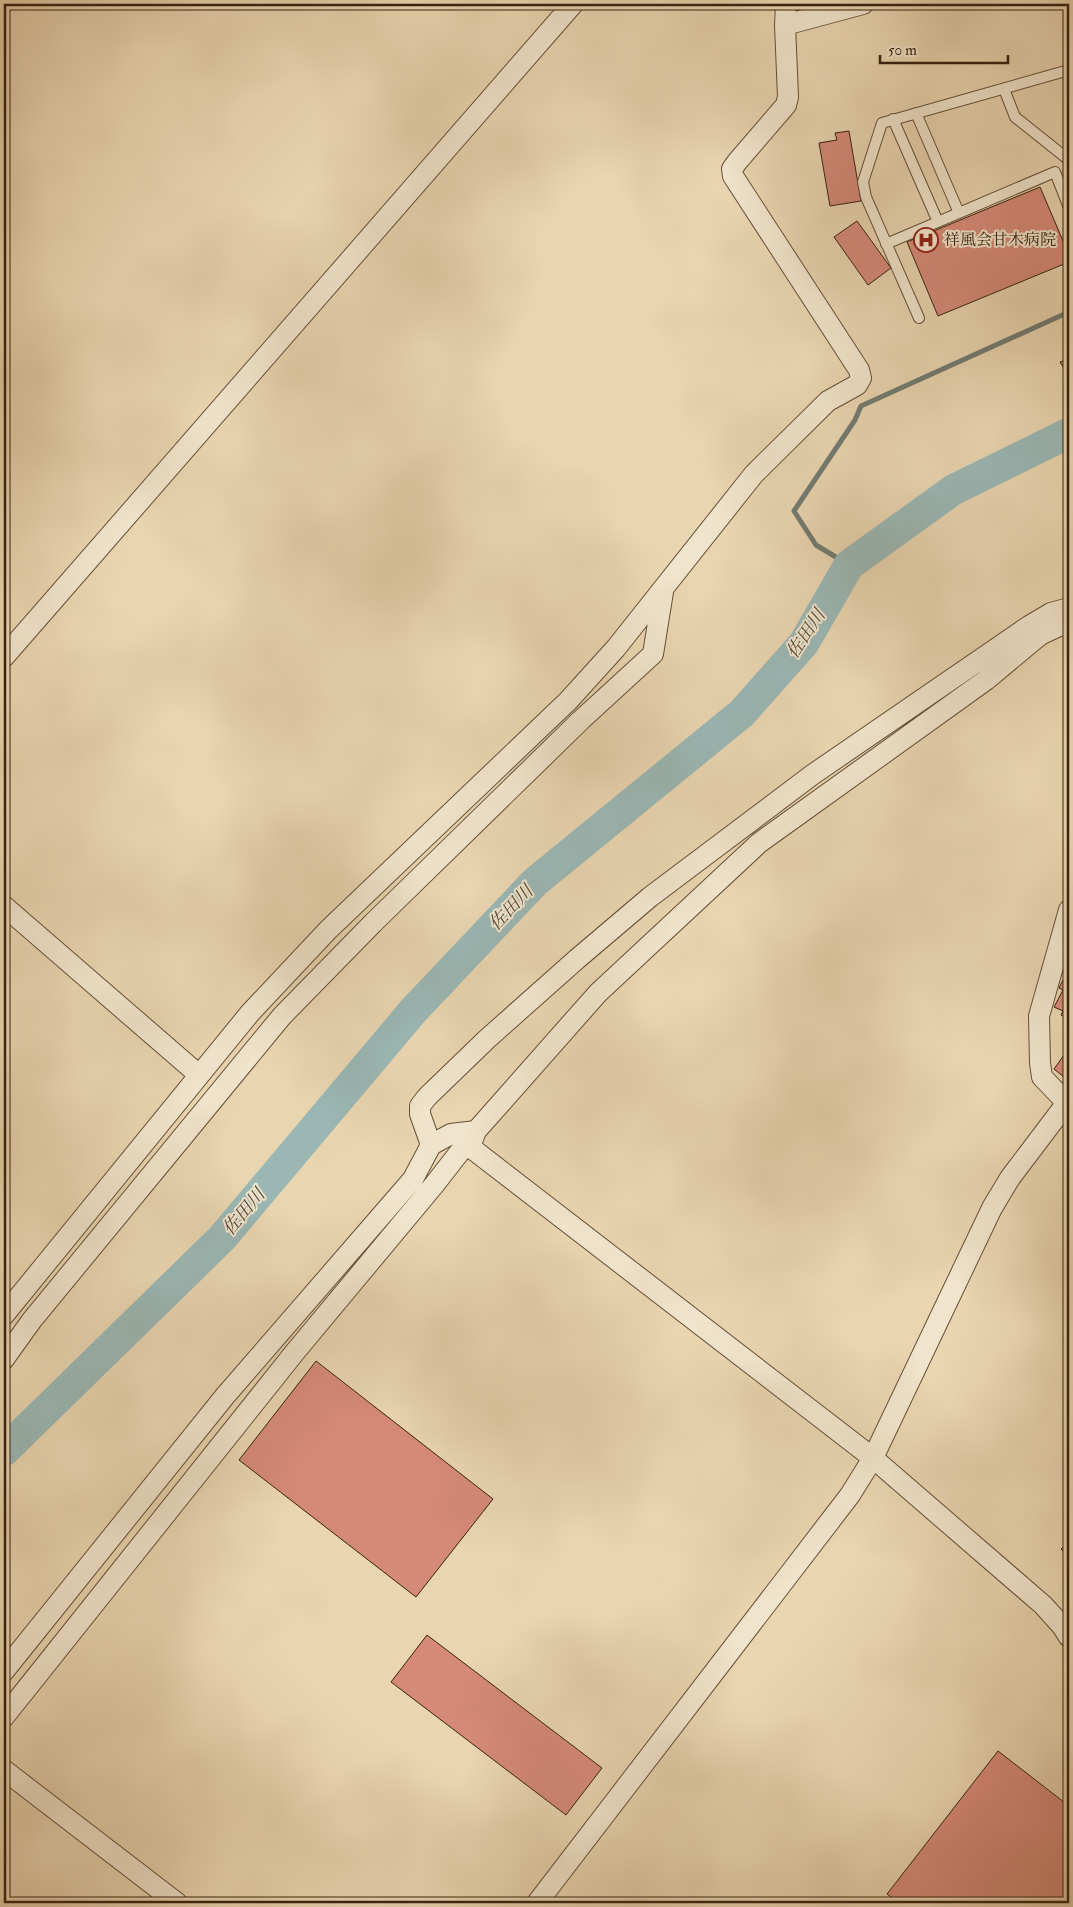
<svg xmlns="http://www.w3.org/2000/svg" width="1073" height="1907" viewBox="0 0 1073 1907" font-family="'IM FELL Double Pica','Noto Serif JP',serif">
<rect width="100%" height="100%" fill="#e9d5b0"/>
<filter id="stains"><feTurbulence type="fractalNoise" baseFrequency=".004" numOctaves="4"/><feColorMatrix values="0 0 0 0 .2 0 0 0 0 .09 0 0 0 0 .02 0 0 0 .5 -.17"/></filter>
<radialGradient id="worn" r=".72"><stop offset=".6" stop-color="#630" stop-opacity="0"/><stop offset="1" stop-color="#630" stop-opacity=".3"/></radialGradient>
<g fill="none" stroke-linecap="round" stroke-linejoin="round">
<path stroke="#727b72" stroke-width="5" d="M849 565 816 545 794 511 855 420 861 406 1069 312"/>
<path stroke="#9ab7b4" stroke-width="31" d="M4 1451 222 1238 413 1011 535 882 742 713 804 643 849 565 953 490 1069 433"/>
</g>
<path fill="#d58a78" stroke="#372210" d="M849 131 861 201 830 206 819 143 837 140 835 133Z
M1040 187 1069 255V262L938 316 907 242Z
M857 221 891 268 868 285 834 237Z
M1068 359 1069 364 1063 367 1060 362Z
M1065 976 1069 978V1020L1061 1015 1063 1011 1054 1007 1063 990 1059 988Z
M1069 1048V1081L1054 1069Z
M316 1361 493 1499 416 1597 239 1460Z
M1069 1541V1557L1061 1549Z
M427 1635 602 1768 566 1815 391 1682Z
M998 1751 1069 1806V1903H899L887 1894Z"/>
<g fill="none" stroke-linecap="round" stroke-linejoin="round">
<defs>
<path id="lane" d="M1004 89 1015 117 1069 160
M916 113 959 213
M893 119 938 222
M886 244 1055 172 1069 208
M919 318 866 197 863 182 882 123 1069 70"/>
<path id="street" d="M785 25 863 4
M4 657 573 4
M4 906 199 1075
M1067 1103 1042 1077 1040 1063 1039 1016 1069 910
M476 1131 470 1147 873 1458 1043 1605 1062 1626 1069 1637
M431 1145 451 1134 476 1131
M4 1315 250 1013 328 930 568 701 616 648 754 474 828 401 857 385 861 378 859 370 733 176 732 169 737 162 786 105 788 97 785 25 786 4
M4 1359 32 1320 282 1016 373 923 581 720 653 654 663 592
M4 1671 225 1396 413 1179 431 1145 420 1114V1106L427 1097 487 1039 577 959 650 897 812 775 1029 626 1051 613 1069 608
M4 1717 295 1352 434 1185 476 1131 598 993 759 843 986 680 1040 635 1059 626 1069 624
M4 1770 177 1903
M537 1903 850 1495 873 1458 992 1208 1010 1178 1069 1100"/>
</defs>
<use href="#lane" stroke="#644f38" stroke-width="12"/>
<use href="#street" stroke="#644f38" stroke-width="22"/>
<use href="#lane" stroke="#f1e4cc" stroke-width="10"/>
<use href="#street" stroke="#f1e4cc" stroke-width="20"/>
</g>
<defs>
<symbol id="hospital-ring" viewBox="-11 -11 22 22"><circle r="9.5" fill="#f1e4cc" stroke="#8f2418" stroke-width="1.5"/><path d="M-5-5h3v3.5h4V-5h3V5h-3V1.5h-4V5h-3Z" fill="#8f2418"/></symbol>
</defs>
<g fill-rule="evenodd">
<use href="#hospital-ring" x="912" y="226" width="28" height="28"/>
</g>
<g text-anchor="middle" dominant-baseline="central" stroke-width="4" stroke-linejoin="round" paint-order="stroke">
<g font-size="16" fill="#372210" stroke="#f1e4cc" text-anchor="start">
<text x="944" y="240">祥風会甘木病院</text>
</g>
<g font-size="18" font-style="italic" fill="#504739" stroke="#f1e4cc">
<text transform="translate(806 634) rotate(-56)">佐田川</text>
<text transform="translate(511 908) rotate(-46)">佐田川</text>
<text transform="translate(244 1212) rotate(-50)">佐田川</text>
</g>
</g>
<rect width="1073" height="1907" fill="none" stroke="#e9d5b0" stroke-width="20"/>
<rect x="5" y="5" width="1063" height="1897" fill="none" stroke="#372210" stroke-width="2.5"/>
<rect x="10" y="10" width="1053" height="1887" fill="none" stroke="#372210"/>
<path d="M880 55v8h128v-8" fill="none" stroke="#372210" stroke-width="2.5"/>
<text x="888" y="55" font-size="15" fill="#372210" stroke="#f1e4cc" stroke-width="4" paint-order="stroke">50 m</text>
<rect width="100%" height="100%" filter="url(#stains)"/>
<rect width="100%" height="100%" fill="url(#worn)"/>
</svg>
